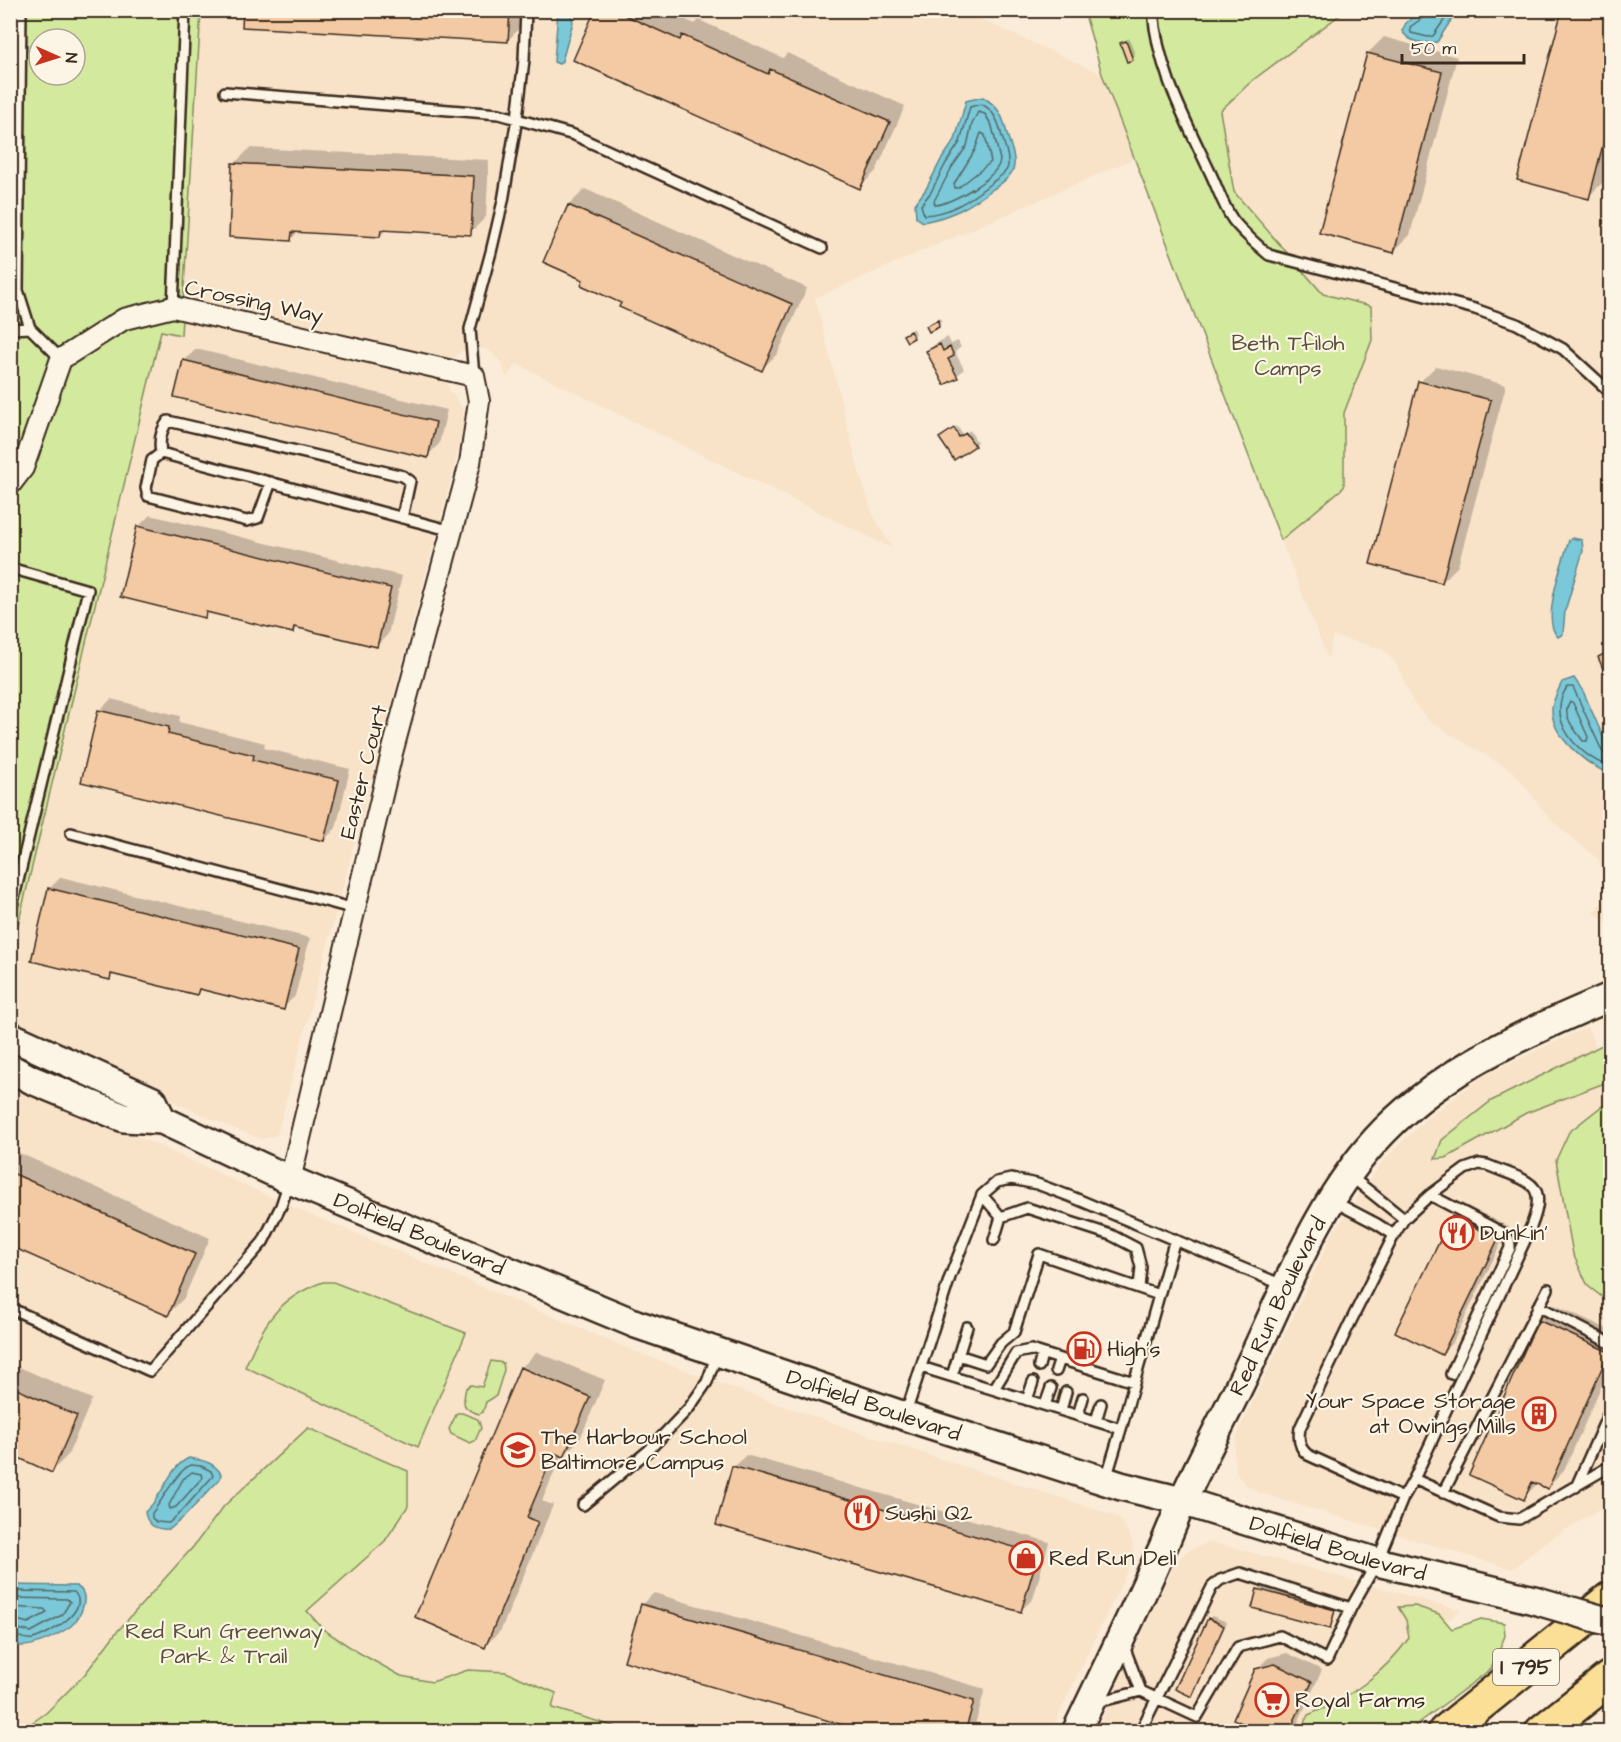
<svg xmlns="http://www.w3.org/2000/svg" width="1621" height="1742" viewBox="0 0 1621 1742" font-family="'Architects Daughter',sans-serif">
<rect width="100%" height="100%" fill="#faecd8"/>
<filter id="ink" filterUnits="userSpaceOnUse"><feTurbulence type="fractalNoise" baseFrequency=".0167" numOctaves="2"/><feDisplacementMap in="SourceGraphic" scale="12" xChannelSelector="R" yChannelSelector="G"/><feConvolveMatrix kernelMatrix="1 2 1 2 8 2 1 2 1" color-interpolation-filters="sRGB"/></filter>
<g filter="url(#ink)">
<path fill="#f8e2c8" d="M201 11H962L1102 74 1135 158 815 298 859 472 873 515 892 548 517 364 506 377 503 364 488 349 476 348 463 350 450 361 447 378 449 390 463 409V426L456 459 277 1135 261 1139 226 1125 134 1084 11 1025V954L161 330 181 335Z
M1345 11H1610V889H1608L1599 860 1551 820 1514 772 1429 721 1413 702 1397 665 1382 648 1333 636 1328 659 1281 540 1344 487V413L1372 340 1323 294 1234 192 1220 111 1253 80Z
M1610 896V931L1606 922 1593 912Z
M1587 1027 1610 1078V1502L1546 1542 1512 1569 1260 1493 1249 1487 1238 1476 1235 1464 1234 1452 1237 1435 1333 1233 1383 1161 1426 1119 1483 1076Z
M11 1079 304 1212 629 1349 732 1388 870 1436 1116 1516 1123 1523 1132 1542 1133 1554 1129 1567 1051 1731H631L552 1708 468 1670 432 1682 401 1676 324 1630 307 1611 385 1541 308 1428 224 1506 193 1547 115 1634 85 1674 46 1713 20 1731 11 1721Z
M1207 1543 1224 1545 1460 1610 1318 1731 1096 1732 1175 1563 1186 1552Z"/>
<path fill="#d2e99e" stroke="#868a5e" stroke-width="1.5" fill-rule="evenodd" d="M11 11H201L181 335 161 331 11 954ZM39 39H75V75H39Z
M1084 11H1345L1253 80 1220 111 1234 192 1323 294 1371 306 1372 340 1344 413V487L1281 540 1102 74Z
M1610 1041V1081L1526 1113 1446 1158 1435 1159 1442 1140 1491 1101Z
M1610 1105V1303L1588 1286 1573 1254 1556 1160 1569 1132 1602 1106Z
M323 1282H333L466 1333 418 1447 245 1367C264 1324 276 1299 323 1282Z
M491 1361 503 1363 504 1370 496 1396 486 1402 483 1412 479 1414C462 1409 462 1404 466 1388L471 1385 482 1387Z
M457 1413H462L478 1419 481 1428 475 1441 470 1443 451 1434 449 1429Z
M308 1428 408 1471V1506L385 1541 307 1611 324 1630 356 1651 401 1676 432 1682 468 1670 506 1672 556 1693 552 1708 630 1731H20L46 1713 85 1674 115 1634 193 1547 224 1506Z
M1415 1606 1439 1614 1452 1629 1481 1619 1504 1623 1505 1636 1491 1669 1408 1731H1300L1308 1715C1348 1700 1384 1673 1409 1638L1406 1620 1398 1607Z"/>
<path fill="#7ac8d8" stroke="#61898e" stroke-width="1.5" d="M558 11H570L573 22 562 61 559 64 554 62Z
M1422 11H1457L1437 42C1425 44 1409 43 1402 31L1406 23Z
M983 97C999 107 1003 116 1007 134 1010 145 1017 159 1013 170 1010 177 1000 185 993 189 969 207 953 216 923 222L916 217 915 204 926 189 941 160 955 140 966 101Z
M1572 538 1582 540 1583 551 1565 611 1563 634 1558 637C1540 621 1563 562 1569 540Z
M1574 678 1583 691 1610 753V774C1587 765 1551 737 1552 709 1553 700 1558 691 1562 682Z
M189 1458C202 1460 214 1462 221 1474L220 1479 185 1516 170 1529C156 1530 147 1526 145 1512 150 1507 155 1502 158 1496 168 1482 172 1466 189 1458Z
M10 1585 76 1586C92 1594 81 1617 71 1626 60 1634 30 1650 18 1645 15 1643 13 1640 11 1638Z"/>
<path fill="#0003" d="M244 10H524L523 25 507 41Z
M597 10H664L695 24 699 20 783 58 787 53 905 106 876 171 860 187Z
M1563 10H1610V158L1604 181 1588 197Z
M1384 37 1457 57 1410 235 1394 251 1321 232 1368 53Z
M1129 38 1135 55 1132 59 1122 43Z
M250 148 489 160 486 217 470 233 387 229 380 236 299 231 291 239 234 164Z
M585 189 807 288 778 353 762 369 623 302 585 279 545 261 569 205Z
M941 318V322L938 326H928Z
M913 328 916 333 913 336 905 335Z
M948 337 951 344 958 341 961 347 955 352 964 369 957 376 928 351 935 344Z
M196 349 447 410 439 444 427 456 184 361Z
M1436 366 1506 385 1458 566 1442 582 1420 382Z
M957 426 963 435 970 430 977 442 974 445 944 435Z
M150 515 402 576 388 634 377 646 297 627 292 631 209 611 204 616 138 527Z
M1610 646V681L1600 657Z
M111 699 180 716 179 722 265 743 264 748 350 769 336 828 324 840 99 711Z
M61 877 310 938 295 996 283 1008 202 988 197 993 115 973 110 978 49 889Z
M10 1149 210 1238 184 1298 168 1314 10 1244Z
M1465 1205 1509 1227 1453 1342 1442 1353 1453 1217Z
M1555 1305 1610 1330V1366L1564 1471 1548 1487 1538 1483 1523 1498 1539 1321Z
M537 1352 605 1380 580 1439 564 1455 562 1454 542 1501 553 1505 501 1630 485 1646 521 1368Z
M10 1363 92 1399 68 1455 52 1471 10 1453Z
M746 1455 1049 1542 1033 1599 1021 1610 734 1467Z
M1262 1586 1337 1606 1332 1624 1329 1628 1254 1607 1259 1589Z
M654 1593 985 1689 973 1732H872L642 1604Z
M1212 1616 1227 1622 1195 1692 1191 1695 1209 1619Z
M1287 1653 1322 1670 1295 1729 1293 1732H1264L1256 1670 1268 1658Z"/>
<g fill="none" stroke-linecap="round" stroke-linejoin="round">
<path stroke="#546968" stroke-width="1.5" d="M1425 10 1424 17 1410 27 1411 33 1428 37 1433 36 1451 10
M981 104C993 109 998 120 1001 133 1003 142 1011 159 1007 169 1004 175 995 180 990 184 970 200 950 214 924 215L921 205 931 192 946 163 960 142 970 107Z
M978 112 985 114 992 126 1000 160C999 177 951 204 935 205L934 201 952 167 967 146 972 124Z
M981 133 985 135 991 162 958 188H955L954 184 975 150Z
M1570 701 1573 703 1588 737 1587 741H1583C1575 729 1560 716 1570 701Z
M1610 755H1606L1602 751 1573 687H1567C1545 721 1579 756 1610 767
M191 1465 201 1466 211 1471 213 1476 181 1512 169 1523 156 1522 152 1518V1513C163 1500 177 1470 191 1465Z
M192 1472 201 1474 202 1478 176 1507 170 1509 169 1505 183 1479Z
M10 1591 74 1592C92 1610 48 1635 33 1639 24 1641 18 1635 10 1634
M10 1598 67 1599 70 1602 62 1615 31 1632 10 1627
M10 1607 44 1609 47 1612 45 1614 28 1623 10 1618"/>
</g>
<path fill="#f3caa3" stroke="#3b2a1e" stroke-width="1.5" d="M243 10H510L508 42 242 27Z
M595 10H613L680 40 682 35 768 74 770 69 890 122 860 189 573 60Z
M1562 10H1603L1610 13V117L1589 199 1517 180Z
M1126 41 1133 60 1127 62 1120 43Z
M1367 53 1442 72 1394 253 1319 233Z
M232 163 474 176 471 235 381 230 380 237 292 232 291 241 229 237Z
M568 205 792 304 762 371 619 307 621 303 581 285 583 280 543 262Z
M938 320 939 327 929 332 926 326Z
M910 331 914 338 907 342 903 335Z
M940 344 943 351 950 347 954 356 948 359 958 378 944 385 926 351Z
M183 360 436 422 428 458 174 397Z
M1418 381 1491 400 1442 583 1370 564Z
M954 428 959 437 966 433 975 446 954 460 939 438Z
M137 526 391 588 377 647 294 627 293 633 206 612 205 618 120 597Z
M1610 651V685L1598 657Z
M98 710 169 727 168 734 254 755 253 760 339 780 324 841 81 782Z
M48 888 299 949 284 1010 199 989 197 995 111 974 110 980 31 961Z
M10 1172 195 1254 168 1316 10 1246Z
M1452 1216 1498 1239 1442 1355 1395 1332Z
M1538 1320 1609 1352 1548 1489 1532 1482 1524 1500 1469 1475Z
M520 1367 590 1397 564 1457 554 1453 527 1517 538 1522 485 1648 415 1617Z
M10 1386 77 1416 52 1473 10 1454Z
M732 1466 1038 1554 1021 1612 716 1525Z
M1257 1589 1335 1610 1330 1629 1252 1608Z
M641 1604 974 1701 965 1732H867L624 1661Z
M1208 1618 1224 1626 1192 1697 1175 1689Z
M1275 1664 1312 1682 1289 1732H1261L1233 1719 1255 1669Z"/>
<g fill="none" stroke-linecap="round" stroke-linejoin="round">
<defs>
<path id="lane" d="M21 10 18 290 30 328 61 359
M1153 10C1157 68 1185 119 1209 170 1217 186 1223 206 1233 220 1244 234 1256 244 1269 255L1475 309 1517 324 1563 349 1610 392
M225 92 499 114 574 135 822 248
M173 307 185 10
M10 329 30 328
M474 376 470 329 491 252 503 201 517 118 524 60 526 10
M161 453 152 460 146 488 148 496 247 521 258 518 271 482
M402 518 410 481 403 476 168 421C161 430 159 442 161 453L452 531
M10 568 88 590 10 914
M71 833 355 909
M1349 1175 1404 1219
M982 1195 1001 1217
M1430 1195 1503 1233C1509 1237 1510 1240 1510 1248L1451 1374
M1333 1201 1377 1224 1394 1235
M1001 1217 1027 1208 1111 1235 1136 1248 1141 1267 1139 1288
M994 1240 1001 1217
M1538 1306 1610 1343
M10 1308 150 1371 263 1242 281 1206 289 1182
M958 1355 986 1364 1001 1343 1014 1332 1039 1254 1159 1295
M1039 1366 1042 1354
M921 1367 1121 1429 1106 1479
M1056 1371 1060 1359
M952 1376 967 1327
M994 1389 1016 1353 1031 1350 1134 1382
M1027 1400 1033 1382
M1045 1405 1051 1388
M1061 1410 1066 1392
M906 1413 950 1277 982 1195 997 1182 1011 1179 1037 1184 1072 1197 1285 1286
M1078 1415 1083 1398
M1096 1421 1101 1404
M1121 1429 1175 1239
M1576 1487 1610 1410
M1443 1493 1548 1289
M1403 1498 1308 1455C1299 1448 1298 1439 1300 1428L1349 1325 1394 1235 1404 1219 1430 1195 1465 1169 1479 1164 1487 1165C1531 1183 1551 1181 1528 1234L1414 1479
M583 1505 648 1451 689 1408 707 1382 717 1354
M1124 1646 1141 1691
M1094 1703 1141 1691 1197 1717 1238 1647 1280 1636 1327 1660 1351 1608 1377 1562 1403 1498 1414 1479 1499 1517 1519 1519 1605 1469
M1140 1732 1212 1587 1220 1580 1240 1573 1351 1608"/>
<path id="street" d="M10 485 23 468 61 359 124 319 173 307 474 376 479 401 470 463 392 753 290 1180"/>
<g id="secondary">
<path d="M10 1036 153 1101 162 1120"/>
<path id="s1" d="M10 1068 32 1080 124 1118 162 1120 290 1180 636 1324 922 1422 1121 1486 1182 1501 1377 1562 1534 1600"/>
<path id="s2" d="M1076 1732C1104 1673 1133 1615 1159 1556 1169 1535 1177 1512 1187 1491 1206 1451 1227 1412 1246 1372 1286 1289 1319 1198 1384 1131 1448 1066 1528 1032 1610 997"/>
</g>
<path id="highway" d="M1445 1732 1610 1599
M1542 1732 1610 1678"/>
</defs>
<use href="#lane" stroke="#3b2a1e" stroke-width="14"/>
<use href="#street" stroke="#3b2a1e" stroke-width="24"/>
<use href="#secondary" stroke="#3b2a1e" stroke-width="32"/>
<use href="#highway" stroke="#3b2a1e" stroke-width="38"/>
<use href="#lane" stroke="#fcf5e5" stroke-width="9"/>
<use href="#street" stroke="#fcf5e5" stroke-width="20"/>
<use href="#secondary" stroke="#fcf5e5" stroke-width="27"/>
<use href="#highway" stroke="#fbdf96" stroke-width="33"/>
<defs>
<path id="secondary-bridge" d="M1534 1600 1610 1622"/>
</defs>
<use href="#secondary-bridge" stroke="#3b2a1e" stroke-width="32" stroke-linecap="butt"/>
<use href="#secondary-bridge" stroke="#fcf5e5" stroke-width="27"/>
</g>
</g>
<defs>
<symbol id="restaurant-ring" viewBox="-11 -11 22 22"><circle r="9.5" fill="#fcf5e5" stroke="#c8321e" stroke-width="1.5"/><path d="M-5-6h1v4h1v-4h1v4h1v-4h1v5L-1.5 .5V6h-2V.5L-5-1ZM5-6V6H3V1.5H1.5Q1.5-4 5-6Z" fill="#c8321e"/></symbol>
<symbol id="fuel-ring" viewBox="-11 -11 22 22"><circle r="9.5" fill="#fcf5e5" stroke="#c8321e" stroke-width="1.5"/><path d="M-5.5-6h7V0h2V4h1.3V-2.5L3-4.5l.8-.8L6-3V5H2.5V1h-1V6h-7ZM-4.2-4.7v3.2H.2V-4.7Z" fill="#c8321e"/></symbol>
<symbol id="building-ring" viewBox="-11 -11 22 22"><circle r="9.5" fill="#fcf5e5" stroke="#c8321e" stroke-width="1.5"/><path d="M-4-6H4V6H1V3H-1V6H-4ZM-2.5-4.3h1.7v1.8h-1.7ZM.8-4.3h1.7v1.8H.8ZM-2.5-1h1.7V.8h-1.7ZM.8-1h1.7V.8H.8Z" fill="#c8321e"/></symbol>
<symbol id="school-ring" viewBox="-11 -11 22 22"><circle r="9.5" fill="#fcf5e5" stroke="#c8321e" stroke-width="1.5"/><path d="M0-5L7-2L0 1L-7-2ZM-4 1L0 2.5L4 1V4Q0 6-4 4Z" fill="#c8321e"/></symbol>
<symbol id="shop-ring" viewBox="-11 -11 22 22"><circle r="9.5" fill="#fcf5e5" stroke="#c8321e" stroke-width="1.5"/><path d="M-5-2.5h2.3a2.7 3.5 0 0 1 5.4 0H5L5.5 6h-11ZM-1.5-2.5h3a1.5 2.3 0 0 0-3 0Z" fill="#c8321e"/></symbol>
<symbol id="supermarket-ring" viewBox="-11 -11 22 22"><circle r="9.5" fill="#fcf5e5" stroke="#c8321e" stroke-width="1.5"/><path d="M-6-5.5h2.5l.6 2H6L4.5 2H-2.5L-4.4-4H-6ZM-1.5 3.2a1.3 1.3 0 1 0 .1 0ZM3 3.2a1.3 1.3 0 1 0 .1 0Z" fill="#c8321e"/></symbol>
</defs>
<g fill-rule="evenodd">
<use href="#restaurant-ring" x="1438" y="1214" width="38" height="38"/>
<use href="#fuel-ring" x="1065" y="1330" width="38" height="38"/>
<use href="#building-ring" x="1520" y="1395" width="38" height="38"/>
<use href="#school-ring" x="499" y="1431" width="38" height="38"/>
<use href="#restaurant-ring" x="843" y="1494" width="38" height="38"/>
<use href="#shop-ring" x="1007" y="1539" width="38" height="38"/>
<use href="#supermarket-ring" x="1253" y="1681" width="38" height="38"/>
</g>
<g text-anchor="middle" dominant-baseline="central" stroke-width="4.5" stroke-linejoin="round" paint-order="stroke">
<rect fill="#fcf5e5" stroke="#75675a" stroke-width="1.5" x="1493" y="1649" width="66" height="36" rx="4.5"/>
<g font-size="21" font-weight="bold" fill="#3b2a1e">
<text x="1526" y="1667">I 795</text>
</g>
<g font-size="22" fill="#3b2a1e" stroke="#fcf5e5">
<text transform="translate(254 302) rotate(12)">Crossing Way</text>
<text transform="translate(364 772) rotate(-76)">Easter Court</text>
<text stroke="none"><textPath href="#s1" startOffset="444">Dolfield Boulevard</textPath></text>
<text stroke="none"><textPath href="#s2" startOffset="471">Red Run Boulevard</textPath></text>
<text stroke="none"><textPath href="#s1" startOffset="930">Dolfield Boulevard</textPath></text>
<text stroke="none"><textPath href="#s1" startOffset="1416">Dolfield Boulevard</textPath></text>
</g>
<g font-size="22" fill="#595038" stroke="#fcf5e5">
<text x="1288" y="343">Beth Tfiloh<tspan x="1288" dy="25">Camps</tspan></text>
<text x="224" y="1631">Red Run Greenway<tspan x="224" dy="25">Park &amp; Trail</tspan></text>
</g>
<g font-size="22" fill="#3b2a1e" stroke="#fcf5e5" text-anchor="start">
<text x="1480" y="1233">Dunkin'</text>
<text x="1107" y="1349">High's</text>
<text x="1516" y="1401" text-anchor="end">Your Space Storage<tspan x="1516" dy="25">at Owings Mills</tspan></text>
<text x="541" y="1437">The Harbour School<tspan x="541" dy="25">Baltimore Campus</tspan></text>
<text x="885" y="1513">Sushi Q2</text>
<text x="1049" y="1558">Red Run Deli</text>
<text x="1295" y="1700">Royal Farms</text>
</g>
</g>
<rect width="1621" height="1742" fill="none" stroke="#fcf5e5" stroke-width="36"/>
<rect x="18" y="18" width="1585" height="1706" fill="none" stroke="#3b2a1e" stroke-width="2" filter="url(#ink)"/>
<g transform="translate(57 57) rotate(93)"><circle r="28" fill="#fcf5e5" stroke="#afa495" stroke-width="1.5"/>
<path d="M0-4.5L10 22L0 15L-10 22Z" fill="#c8321e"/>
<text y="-9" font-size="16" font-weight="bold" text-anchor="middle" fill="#3b2a1e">N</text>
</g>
<path d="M1402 54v9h122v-9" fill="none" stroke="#3b2a1e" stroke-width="3"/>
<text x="1411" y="54" font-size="18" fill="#3b2a1e" stroke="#fcf5e5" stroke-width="4.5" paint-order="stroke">50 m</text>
</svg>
